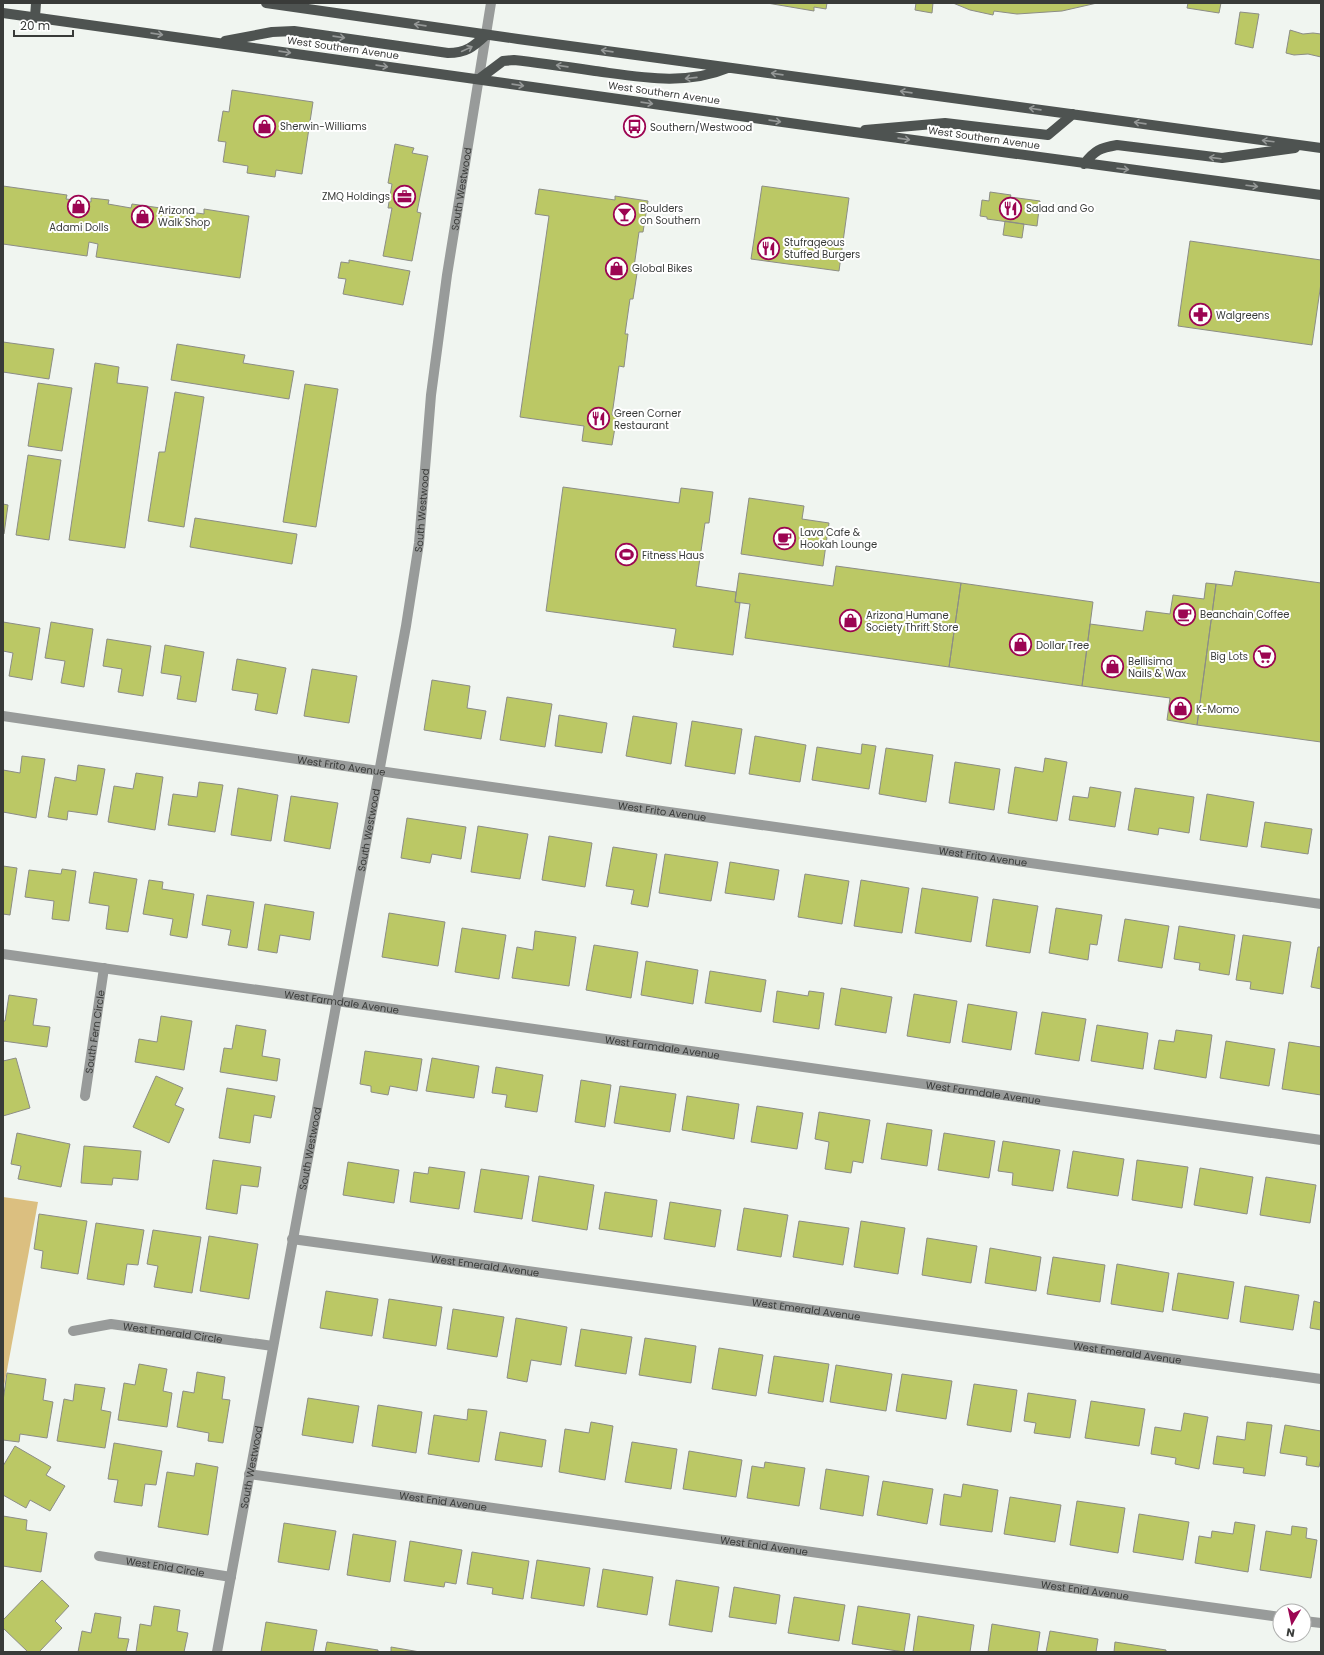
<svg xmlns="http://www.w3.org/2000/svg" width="1324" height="1655" viewBox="0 0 1324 1655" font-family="Poppins,sans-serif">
<rect width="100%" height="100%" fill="#f0f5f0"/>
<path fill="#dbbf80" d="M3 1197 38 1202 3 1392Z"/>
<path fill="#bbc865" stroke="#8c8d86" d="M767 3H827L826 9 814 7V11Z
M916 3H933L932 13 915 10Z
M953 3H1097L1062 11 1017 14 994 11 993 15 970 10Z
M1188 3H1221L1219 13 1187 8Z
M1240 12 1259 14 1253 48 1235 44Z
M1290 30 1303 34 1313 33 1321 34V57L1308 54 1294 55 1286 53Z
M232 90 313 102 302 174 276 170 275 177 247 173 248 166 223 162 226 142 218 141 223 111 229 112Z
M395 144 414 148 412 153 428 156 417 212 421 213 412 261 383 256 392 208H388L392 184 388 183Z
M3 186 67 195 66 199 91 202V198L109 200 108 204 131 208 132 204 204 214V209L249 216 240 278 96 257 98 244 89 242 87 256 3 244Z
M762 186 849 198 839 271 751 259Z
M539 189 615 200V196L648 201 643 232H639L634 267H638L633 299H630L625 334H628L624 367 619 366 612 415 617 416 612 445 582 441 584 426 520 417 549 216 535 214Z
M990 192 1011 195 1010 197 1040 201 1037 226 987 219V217L980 216 982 200 989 201Z
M1005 221 1024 224 1022 238 1003 235Z
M1190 241 1321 260V283L1312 345 1178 326Z
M349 260 410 271 403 305 343 294 346 279 338 278 341 262 349 263Z
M3 342 54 349 49 379 3 372Z
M177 344 245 355 243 363 294 371 289 399 171 380Z
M95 363 119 367 117 383 148 387 125 548 69 540Z
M38 383 72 388 62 451 28 446Z
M305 384 338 389 316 527 283 522Z
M175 392 204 397 184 527 148 521 159 452H165Z
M28 455 61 460 49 540 16 535Z
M563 487 679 503 681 488 713 492 709 523H705L696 586 736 592 735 602 740 603 733 655 673 647 676 629 546 611Z
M749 498 804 506 802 519 829 523 823 566 741 554Z
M3 504 8 505 4 534H3Z
M195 518 297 534 292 564 190 547Z
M836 566 961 583 949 667 745 638 750 604 735 602 739 573 833 586Z
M1235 571 1321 583V742L1197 725 1216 584 1232 586Z
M961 583 1093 602 1082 686 949 667Z
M1206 583 1216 584 1197 725 1167 720 1170 698 1082 686 1090 624 1143 631 1146 611 1170 614 1173 595 1204 599Z
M3 622 40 628 32 680 9 676 13 653 3 651Z
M51 622 93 629 84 687 61 683 65 661 45 658Z
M107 639 151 646 143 696 118 692 122 669 103 666Z
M165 645 204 652 196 702 177 699 181 676 161 673Z
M237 659 286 668 277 714 255 710 258 694 232 690Z
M312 669 357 676 349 723 304 716Z
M432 680 470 686 467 708 486 711 481 739 424 730Z
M507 697 552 704 545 747 500 740Z
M559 715 607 723 602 753 555 746Z
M633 716 677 723 671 764 626 756Z
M692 721 742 729 735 774 685 766Z
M755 736 806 745 800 782 749 774Z
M862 744 876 746 869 789 812 780 817 747 861 754Z
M886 748 933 755 926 802 879 794Z
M22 756 45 759 36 818 3 812V770L20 773Z
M1045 758 1067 762 1057 821 1008 813 1015 767 1043 772Z
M955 762 1000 769 994 810 949 803Z
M78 765 105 769 97 815 68 811 67 820 48 817 55 777 76 781Z
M136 773 163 777 155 830 108 822 114 786 133 789Z
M199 782 223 785 215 832 168 825 173 794 197 797Z
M1090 787 1121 792 1115 827 1069 820 1073 796 1088 798Z
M238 788 278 795 271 841 231 835Z
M1135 788 1194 797 1189 833 1159 828 1158 835 1128 830Z
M1207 794 1254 802 1247 847 1200 840Z
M291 796 338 803 330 849 284 841Z
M407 818 466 827 461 859 432 854 430 863 401 858Z
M1265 822 1312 829 1308 854 1261 847Z
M478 826 528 834 520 879 471 872Z
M549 836 592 843 585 887 542 880Z
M613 847 657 854 648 907 631 904 634 890 606 886Z
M665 854 718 862 711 901 659 893Z
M730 862 779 870 774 900 725 893Z
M3 866 17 868 10 915 3 914Z
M62 869 76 871 69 921 52 919 54 901 25 897 29 870 61 874Z
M94 872 137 879 128 932 106 929 109 906 89 903Z
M805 874 849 881 842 924 798 917Z
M149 880 163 882 162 889 194 894 187 938 170 935 173 919 143 914Z
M861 880 909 888 902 933 854 926Z
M922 888 978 897 971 942 915 933Z
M207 895 254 902 247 948 228 945 231 930 202 925Z
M993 899 1038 906 1030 953 986 946Z
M265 904 314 912 310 940 280 935 277 953 258 950Z
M1056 908 1102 915 1097 945 1090 944 1088 960 1049 953Z
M389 913 445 922 438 966 382 957Z
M1125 919 1169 926 1162 968 1118 961Z
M1179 926 1235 935 1229 975 1199 970 1200 963 1174 959Z
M462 928 506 935 499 979 455 972Z
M535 931 576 937 569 986 512 978 517 947 533 950Z
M1243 935 1291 942 1283 994 1250 989 1251 982 1236 980Z
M594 945 638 952 631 998 586 990Z
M1318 947H1321V989L1311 987Z
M646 961 698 970 693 1004 641 995Z
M710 971 766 980 761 1012 705 1003Z
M841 988 892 997 886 1033 835 1025Z
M777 991 808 996 809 991 824 993 819 1029 773 1022Z
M914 994 957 1001 950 1043 907 1036Z
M9 995 37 999 33 1025 50 1027 47 1047 3 1041V1021H5Z
M968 1004 1017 1012 1011 1050 962 1042Z
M1042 1012 1086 1019 1079 1061 1035 1054Z
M161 1016 192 1021 184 1070 135 1062 139 1039 157 1042Z
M236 1025 266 1030 262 1056 280 1059 277 1081 220 1072 224 1048 232 1049Z
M1097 1025 1148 1033 1143 1069 1091 1061Z
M1176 1030 1212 1035 1206 1078 1154 1069 1159 1040 1174 1042Z
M1226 1041 1275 1049 1269 1086 1220 1078Z
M1289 1042 1321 1047V1095L1282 1089Z
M365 1051 422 1059 417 1091 390 1086 388 1095 371 1092V1086L360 1084Z
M16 1058 30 1108 3 1116V1061Z
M432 1058 479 1066 474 1098 426 1091Z
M496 1067 543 1075 537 1112 505 1107 507 1095 492 1093Z
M156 1076 183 1088 175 1105 184 1109 169 1143 133 1127Z
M581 1080 611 1085 605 1127 575 1122Z
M620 1086 676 1094 670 1132 614 1123Z
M227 1088 275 1096 271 1118 254 1115 250 1143 219 1138Z
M687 1096 739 1104 734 1139 682 1130Z
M757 1106 803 1113 797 1149 751 1142Z
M819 1112 870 1120 863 1163 853 1161 851 1173 825 1169 829 1142 815 1139Z
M887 1123 932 1130 927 1166 881 1159Z
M17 1133 70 1144 61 1187 18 1179 21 1166 11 1164Z
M944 1133 995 1141 989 1178 938 1170Z
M1003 1141 1060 1150 1053 1191 1012 1185 1013 1173 998 1171Z
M84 1146 141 1151 138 1180 113 1178 112 1185 81 1183Z
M1073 1151 1124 1159 1118 1196 1067 1188Z
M213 1160 261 1167 258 1187 241 1185 237 1214 206 1209Z
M1137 1160 1188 1167 1182 1208 1132 1200Z
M348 1162 399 1170 394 1203 343 1195Z
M429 1167 465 1172 459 1209 410 1202 414 1172 428 1174Z
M1200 1168 1253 1177 1247 1214 1194 1205Z
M481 1169 529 1176 522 1219 474 1212Z
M539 1176 594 1185 587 1230 532 1221Z
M1266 1177 1316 1185 1310 1223 1260 1215Z
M605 1192 657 1200 652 1237 599 1229Z
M670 1202 721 1210 715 1247 664 1239Z
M744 1208 788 1215 781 1257 737 1250Z
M39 1214 87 1221 78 1274 41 1268 43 1251 34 1249Z
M799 1221 849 1228 843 1265 793 1257Z
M861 1221 905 1228 898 1274 854 1267Z
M96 1223 144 1230 138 1265 127 1264 124 1285 87 1279Z
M153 1230 201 1237 192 1293 154 1287 158 1266 147 1264Z
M209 1236 258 1244 249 1299 200 1291Z
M927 1238 977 1246 971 1283 922 1275Z
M990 1248 1041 1257 1036 1291 985 1283Z
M1053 1257 1105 1265 1100 1302 1047 1294Z
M1117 1264 1169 1273 1163 1312 1111 1304Z
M1178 1273 1234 1282 1228 1319 1172 1310Z
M1245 1286 1299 1295 1293 1330 1240 1322Z
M326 1291 378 1299 372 1336 320 1328Z
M389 1299 442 1307 436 1346 383 1338Z
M1314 1301 1321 1303V1330L1310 1328Z
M453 1309 504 1317 497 1357 447 1349Z
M516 1318 567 1327 561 1365 531 1360 527 1382 507 1378Z
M581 1329 632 1337 626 1374 575 1366Z
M645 1338 696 1346 691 1383 639 1375Z
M719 1348 763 1355 756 1396 712 1389Z
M774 1356 829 1364 823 1402 768 1393Z
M139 1364 167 1369 163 1391 172 1393 167 1427 118 1420 124 1383 135 1385Z
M836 1365 892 1374 886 1411 830 1402Z
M197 1372 225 1377 222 1399 230 1400 223 1443 208 1441 209 1433 177 1427 183 1391 194 1393Z
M7 1373 46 1379 43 1400 53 1402 47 1438 20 1434 19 1442 3 1440V1401Z
M902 1374 952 1381 946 1419 896 1411Z
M75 1384 105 1388 101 1410 111 1412 105 1448 57 1441 64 1399 73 1401Z
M974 1384 1017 1390 1011 1432 967 1425Z
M1028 1393 1076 1400 1070 1438 1034 1433 1036 1423 1024 1421Z
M308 1398 359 1406 353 1443 302 1435Z
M1091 1401 1145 1409 1139 1446 1085 1438Z
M378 1405 422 1412 416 1453 372 1446Z
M468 1409 487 1411 479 1462 428 1454 434 1415 467 1420Z
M1184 1413 1208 1417 1199 1469 1175 1464 1176 1458 1151 1454 1155 1427 1181 1431Z
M591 1422 613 1426 605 1480 559 1472 565 1429 589 1433Z
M1247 1422 1272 1425 1265 1476 1243 1473 1244 1468 1213 1464 1217 1436 1245 1440Z
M1285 1425 1321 1431V1459L1319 1467 1306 1465 1307 1457 1280 1453Z
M500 1432 546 1440 542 1467 495 1460Z
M632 1442 677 1449 671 1489 625 1482Z
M114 1443 162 1451 156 1485 145 1484 142 1506 114 1502 118 1480 108 1479Z
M15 1446 51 1467 46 1475 65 1486 50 1511 30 1500 26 1508 3 1495V1466Z
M689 1451 742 1460 736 1497 683 1489Z
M765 1462 805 1468 799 1506 747 1498 752 1466 764 1468Z
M196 1463 218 1467 208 1535 158 1527 167 1472 194 1476Z
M826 1469 869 1476 863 1516 820 1509Z
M883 1481 933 1489 927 1524 877 1515Z
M963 1484 998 1490 992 1532 940 1525 944 1494 961 1497Z
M1010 1497 1061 1505 1055 1542 1004 1534Z
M1077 1501 1125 1508 1118 1553 1070 1545Z
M1139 1514 1189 1522 1183 1560 1133 1552Z
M3 1516 27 1520 26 1530 47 1533 41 1572 3 1566Z
M1235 1522 1255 1525 1248 1572 1195 1563 1199 1536 1211 1538 1212 1531 1233 1534Z
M284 1523 336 1531 329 1570 278 1562Z
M1292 1526 1307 1528 1306 1538 1317 1540 1311 1578 1260 1570 1266 1531 1291 1535Z
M353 1534 396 1541 390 1582 347 1575Z
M410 1541 462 1550 456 1584 445 1582 444 1587 404 1581Z
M472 1552 529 1561 523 1599 492 1594 493 1588 467 1584Z
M537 1560 590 1568 584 1606 531 1598Z
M603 1569 653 1577 647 1615 597 1607Z
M42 1580 69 1606 55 1621 62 1628 39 1652H28L3 1628V1620Z
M676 1580 719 1587 712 1632 669 1625Z
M734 1587 780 1595 776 1624 729 1617Z
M794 1597 845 1605 839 1641 788 1633Z
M154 1606 180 1610 177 1631 188 1633 184 1652H136L140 1624 151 1626Z
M858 1606 910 1614 904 1652 852 1644Z
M95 1613 121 1617 118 1638 129 1639 126 1652H78L82 1631 91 1633Z
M918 1616 974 1625 970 1652H913Z
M266 1622 317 1630 313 1652H261Z
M992 1624 1040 1632 1037 1652H988Z
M1050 1631 1098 1639 1096 1652H1046Z
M327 1642 378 1650V1652H325Z
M1115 1642 1166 1650V1652H1114Z
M391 1647 420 1652H391Z"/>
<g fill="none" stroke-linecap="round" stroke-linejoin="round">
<g stroke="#989b9a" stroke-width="10">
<path id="s1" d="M3 716 379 771 1321 904"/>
<path id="s2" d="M3 954 1321 1140"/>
<path id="s3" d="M85 1096 104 968"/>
<path id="s4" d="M292 1239 1321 1379"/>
<path id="s5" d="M73 1331 111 1324 273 1346"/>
<path id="s6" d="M249 1474 1280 1617"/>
<path id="s7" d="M99 1556 231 1577"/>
<path d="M1304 1621 1321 1623"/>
<path id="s8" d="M217 1652 406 626 419 543 431 395 447 275 491 3"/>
</g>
<path stroke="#4e5351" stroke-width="10" d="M266 3 518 39 1321 148
M3 13 847 131 1321 195
M35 17 36 3
M225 41 272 32 294 31 448 53C466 53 473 47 486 35
M479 79 503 61 514 60C541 63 568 67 595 71 640 77 685 86 728 68
M865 130 945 123 1048 135 1073 114
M1084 164C1095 150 1100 148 1117 145L1222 158 1295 148"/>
</g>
<defs><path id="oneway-shaft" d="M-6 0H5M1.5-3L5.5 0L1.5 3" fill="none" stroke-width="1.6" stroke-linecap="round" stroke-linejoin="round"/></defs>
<g stroke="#959897">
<use href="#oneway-shaft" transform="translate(420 25) rotate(-172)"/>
<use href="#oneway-shaft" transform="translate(157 34) rotate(8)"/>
<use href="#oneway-shaft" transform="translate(339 37) rotate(8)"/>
<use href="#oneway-shaft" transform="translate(467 49) rotate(-25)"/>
<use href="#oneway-shaft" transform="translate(607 51) rotate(-172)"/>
<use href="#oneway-shaft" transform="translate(285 52) rotate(8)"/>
<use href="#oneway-shaft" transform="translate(382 66) rotate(8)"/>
<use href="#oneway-shaft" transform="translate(562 66) rotate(-172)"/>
<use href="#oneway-shaft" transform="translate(777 74) rotate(-172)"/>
<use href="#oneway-shaft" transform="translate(691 78) rotate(174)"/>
<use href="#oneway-shaft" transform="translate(518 85) rotate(8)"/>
<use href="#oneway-shaft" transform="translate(906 92) rotate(-172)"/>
<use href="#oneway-shaft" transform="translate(647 103) rotate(8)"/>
<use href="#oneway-shaft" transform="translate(1035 109) rotate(-172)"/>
<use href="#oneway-shaft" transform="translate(775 121) rotate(8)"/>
<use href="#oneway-shaft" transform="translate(1140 123) rotate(-172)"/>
<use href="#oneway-shaft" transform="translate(904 139) rotate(8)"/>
<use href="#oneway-shaft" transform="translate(1268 141) rotate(-173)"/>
<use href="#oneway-shaft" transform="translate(1215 158) rotate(-173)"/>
<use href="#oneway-shaft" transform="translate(1123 169) rotate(7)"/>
<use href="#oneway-shaft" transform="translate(1252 186) rotate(7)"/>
</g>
<defs>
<symbol id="shop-ring" viewBox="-11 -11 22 22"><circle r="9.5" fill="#fff" stroke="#9c0552" stroke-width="1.5"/><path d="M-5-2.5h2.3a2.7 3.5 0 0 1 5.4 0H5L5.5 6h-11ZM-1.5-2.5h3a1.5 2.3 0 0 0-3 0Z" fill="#9c0552"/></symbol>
<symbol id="bus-ring" viewBox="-11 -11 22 22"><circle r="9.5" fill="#fff" stroke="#9c0552" stroke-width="1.5"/><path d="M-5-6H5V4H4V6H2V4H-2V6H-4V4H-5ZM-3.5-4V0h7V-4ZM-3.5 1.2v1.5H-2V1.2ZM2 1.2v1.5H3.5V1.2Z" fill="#9c0552"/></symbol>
<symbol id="office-ring" viewBox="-11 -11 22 22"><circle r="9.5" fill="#fff" stroke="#9c0552" stroke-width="1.5"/><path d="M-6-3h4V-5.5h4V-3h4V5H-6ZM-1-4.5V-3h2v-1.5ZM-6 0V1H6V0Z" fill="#9c0552"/></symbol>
<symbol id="restaurant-ring" viewBox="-11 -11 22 22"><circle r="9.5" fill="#fff" stroke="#9c0552" stroke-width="1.5"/><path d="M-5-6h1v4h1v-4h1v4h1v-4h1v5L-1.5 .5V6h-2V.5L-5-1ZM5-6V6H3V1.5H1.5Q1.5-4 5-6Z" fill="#9c0552"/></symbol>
<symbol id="bar-ring" viewBox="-11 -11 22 22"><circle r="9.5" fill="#fff" stroke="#9c0552" stroke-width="1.5"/><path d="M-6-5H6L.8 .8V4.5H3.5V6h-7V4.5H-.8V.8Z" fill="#9c0552"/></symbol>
<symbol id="pharmacy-ring" viewBox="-11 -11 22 22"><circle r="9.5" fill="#fff" stroke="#9c0552" stroke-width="1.5"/><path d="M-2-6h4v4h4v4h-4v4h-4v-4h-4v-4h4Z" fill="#9c0552"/></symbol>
<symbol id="cafe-ring" viewBox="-11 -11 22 22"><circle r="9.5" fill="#fff" stroke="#9c0552" stroke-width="1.5"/><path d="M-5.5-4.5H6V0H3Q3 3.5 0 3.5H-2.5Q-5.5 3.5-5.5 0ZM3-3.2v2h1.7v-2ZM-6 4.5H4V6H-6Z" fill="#9c0552"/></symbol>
<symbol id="stadium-ring" viewBox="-11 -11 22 22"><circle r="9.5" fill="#fff" stroke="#9c0552" stroke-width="1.5"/><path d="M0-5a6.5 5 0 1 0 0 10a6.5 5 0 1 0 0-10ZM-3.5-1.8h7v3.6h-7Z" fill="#9c0552"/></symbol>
<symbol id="supermarket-ring" viewBox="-11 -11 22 22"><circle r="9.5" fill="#fff" stroke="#9c0552" stroke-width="1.5"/><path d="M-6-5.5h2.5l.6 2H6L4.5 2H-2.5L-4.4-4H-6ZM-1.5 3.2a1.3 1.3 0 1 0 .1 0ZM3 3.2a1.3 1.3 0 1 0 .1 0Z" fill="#9c0552"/></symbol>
</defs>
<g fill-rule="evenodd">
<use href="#shop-ring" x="252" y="114" width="25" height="25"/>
<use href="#bus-ring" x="622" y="114" width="25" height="25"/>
<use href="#office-ring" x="392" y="184" width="25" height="25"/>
<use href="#shop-ring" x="66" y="194" width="25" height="25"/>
<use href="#restaurant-ring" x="998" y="196" width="25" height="25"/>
<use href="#bar-ring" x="612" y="202" width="25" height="25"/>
<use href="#shop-ring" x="130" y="204" width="25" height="25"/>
<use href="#restaurant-ring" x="756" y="236" width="25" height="25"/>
<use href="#shop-ring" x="604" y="256" width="25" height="25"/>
<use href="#pharmacy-ring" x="1188" y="302" width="25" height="25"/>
<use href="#restaurant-ring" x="586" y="406" width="25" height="25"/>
<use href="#cafe-ring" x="772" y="526" width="25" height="25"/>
<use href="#stadium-ring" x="614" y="542" width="25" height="25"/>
<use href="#cafe-ring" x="1172" y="602" width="25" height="25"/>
<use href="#shop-ring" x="838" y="608" width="25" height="25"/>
<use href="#shop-ring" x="1008" y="632" width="25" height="25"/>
<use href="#supermarket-ring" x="1252" y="644" width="25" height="25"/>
<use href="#shop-ring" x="1100" y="654" width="25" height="25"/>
<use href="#shop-ring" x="1168" y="696" width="25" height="25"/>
</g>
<g text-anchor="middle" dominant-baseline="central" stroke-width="4" stroke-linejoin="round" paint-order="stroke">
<g font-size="10" fill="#393b39" stroke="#fff">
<text transform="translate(343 48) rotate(8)">West Southern Avenue</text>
<text transform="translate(664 93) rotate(8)">West Southern Avenue</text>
<text transform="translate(984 138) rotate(8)">West Southern Avenue</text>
<text stroke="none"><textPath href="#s8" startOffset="1484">South Westwood</textPath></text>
<text stroke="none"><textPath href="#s8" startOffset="1160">South Westwood</textPath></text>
<text stroke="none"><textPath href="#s1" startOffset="342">West Frito Avenue</textPath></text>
<text stroke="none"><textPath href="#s1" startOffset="666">West Frito Avenue</textPath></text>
<text stroke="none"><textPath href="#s8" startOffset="836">South Westwood</textPath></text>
<text stroke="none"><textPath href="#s1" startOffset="990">West Frito Avenue</textPath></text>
<text stroke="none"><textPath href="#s2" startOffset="342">West Farmdale Avenue</textPath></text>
<text stroke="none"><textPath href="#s3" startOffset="65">South Fern Circle</textPath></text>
<text stroke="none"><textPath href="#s2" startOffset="666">West Farmdale Avenue</textPath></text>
<text stroke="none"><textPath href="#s2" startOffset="990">West Farmdale Avenue</textPath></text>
<text stroke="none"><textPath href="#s8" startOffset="512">South Westwood</textPath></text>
<text stroke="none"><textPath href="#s4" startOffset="195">West Emerald Avenue</textPath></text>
<text stroke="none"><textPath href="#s4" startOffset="519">West Emerald Avenue</textPath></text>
<text stroke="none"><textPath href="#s5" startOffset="101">West Emerald Circle</textPath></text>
<text stroke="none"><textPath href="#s4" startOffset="843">West Emerald Avenue</textPath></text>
<text stroke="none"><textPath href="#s8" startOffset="188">South Westwood</textPath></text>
<text stroke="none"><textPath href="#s6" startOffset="196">West Enid Avenue</textPath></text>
<text stroke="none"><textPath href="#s6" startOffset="520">West Enid Avenue</textPath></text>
<text stroke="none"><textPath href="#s7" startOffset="67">West Enid Circle</textPath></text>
<text stroke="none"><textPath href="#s6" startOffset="844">West Enid Avenue</textPath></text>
</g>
<g font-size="10" fill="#393b39" stroke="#fff" text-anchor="start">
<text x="280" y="126">Sherwin-Williams</text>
<text x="650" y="127">Southern/Westwood</text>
<text x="390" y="196" text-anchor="end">ZMQ Holdings</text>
<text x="640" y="208">Boulders<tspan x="640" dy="12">on Southern</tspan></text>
<text x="1026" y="208">Salad and Go</text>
<text x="158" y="210">Arizona<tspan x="158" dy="12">Walk Shop</tspan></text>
<text x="79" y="227" text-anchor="middle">Adami Dolls</text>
<text x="784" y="242">Stufrageous<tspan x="784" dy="12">Stuffed Burgers</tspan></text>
<text x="632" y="268">Global Bikes</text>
<text x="1216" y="315">Walgreens</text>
<text x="614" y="413">Green Corner<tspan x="614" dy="12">Restaurant</tspan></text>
<text x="800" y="532">Lava Cafe &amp;<tspan x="800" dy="12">Hookah Lounge</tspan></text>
<text x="642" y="555">Fitness Haus</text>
<text x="1200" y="614">Beanchain Coffee</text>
<text x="866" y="615">Arizona Humane<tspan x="866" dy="12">Society Thrift Store</tspan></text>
<text x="1036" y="645">Dollar Tree</text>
<text x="1248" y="656" text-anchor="end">Big Lots</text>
<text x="1128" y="661">Bellisima<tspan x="1128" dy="12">Nails &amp; Wax</tspan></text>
<text x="1196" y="709">K-Momo</text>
</g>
</g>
<rect width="1324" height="1655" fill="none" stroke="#393b39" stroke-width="8"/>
<g transform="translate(1292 1623) rotate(189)"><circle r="19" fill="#ffffff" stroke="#b0b1b0"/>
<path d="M0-3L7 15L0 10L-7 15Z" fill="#9c0552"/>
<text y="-6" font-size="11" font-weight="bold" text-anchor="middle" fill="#393b39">N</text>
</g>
<path d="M14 30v6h59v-6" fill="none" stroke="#393b39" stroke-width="2"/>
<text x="20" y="30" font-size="12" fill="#393b39" stroke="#ffffff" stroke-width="3" paint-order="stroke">20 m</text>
</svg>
